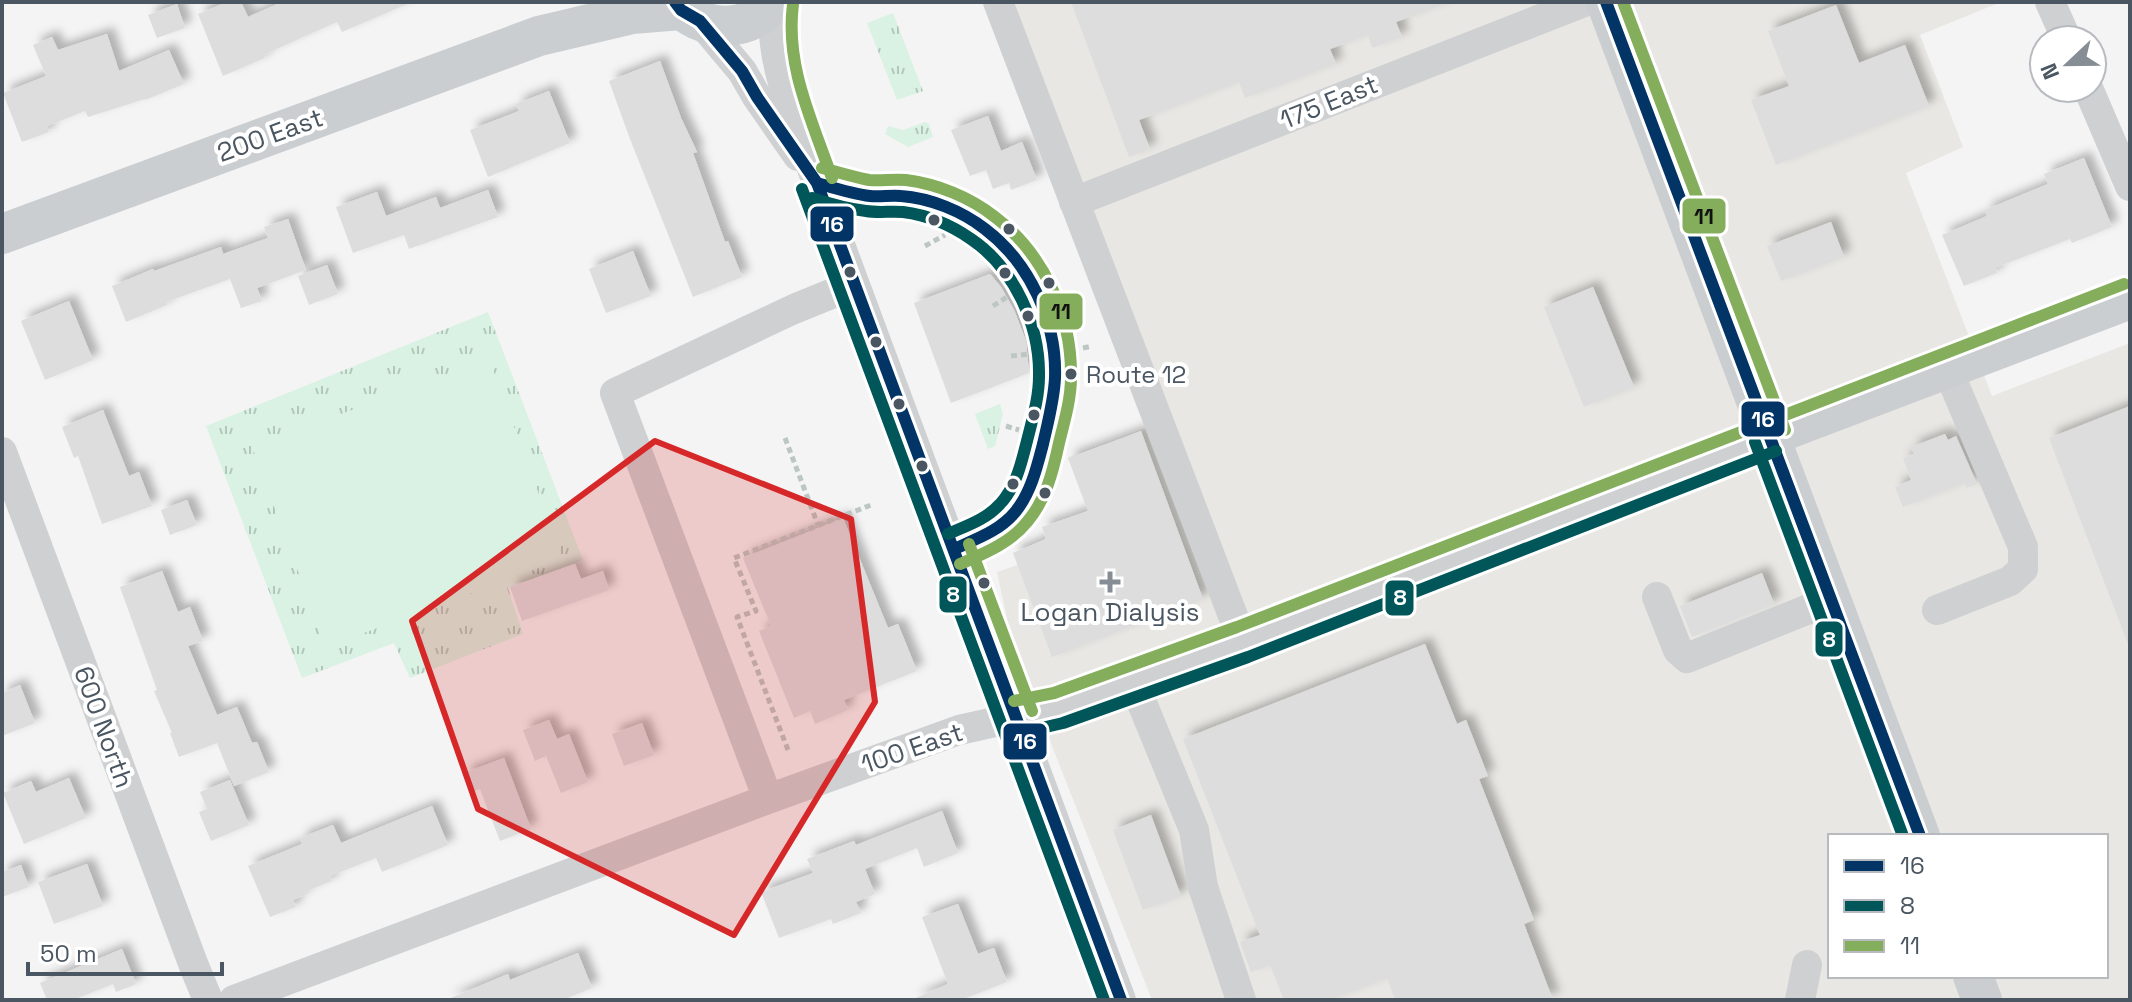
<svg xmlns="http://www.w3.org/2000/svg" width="2132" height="1002" viewBox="0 0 2132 1002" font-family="'Space Grotesk',sans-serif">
<defs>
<pattern id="grass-tufts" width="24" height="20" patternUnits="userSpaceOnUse" patternTransform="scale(2)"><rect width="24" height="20" fill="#d9f2e3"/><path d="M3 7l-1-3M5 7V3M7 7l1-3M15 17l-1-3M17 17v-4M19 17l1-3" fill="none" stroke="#b2c7bb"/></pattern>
<filter id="shadow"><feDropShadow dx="7" dy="-7" stdDeviation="4" flood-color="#0004"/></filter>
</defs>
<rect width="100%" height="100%" fill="#f4f4f4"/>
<path fill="#e8e7e3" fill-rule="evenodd" d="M989 2H2001L1920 35 1963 147 1906 173 1992 396 2130 343V1000H1152L1013 647 997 572 1097 537 1068 457 1152 426ZM1830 836H2106V976H1830Z"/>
<path fill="url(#grass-tufts)" d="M893 13 923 91 897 100 867 23Z
M925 122 929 124 933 137 908 147 885 134 888 126 903 130Z
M488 312 583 560 508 588 523 634 410 678 394 643 302 678 206 426Z
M1000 404 1003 414 995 446 988 449 975 414Z"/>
<path fill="#d9f2e3" d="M489 359 563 559 326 647 252 447Z"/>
<path fill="#ddddde" filter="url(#shadow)" d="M227 2H241L248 17 282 2H412L342 32 337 22 263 55 265 58 223 76 198 14Z
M1071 2H1444L1445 4 1396 22 1402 37 1372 48 1368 35 1330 49 1336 64 1245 98 1239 82 1139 120 1150 149 1129 157Z
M177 4 185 28 157 38 148 15Z
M1836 5 1859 63 1905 45 1929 106 1776 165 1751 100 1789 86 1768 31Z
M107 34 119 71 169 50 184 84 145 100V99L88 117 85 111 47 126 49 132 22 142 3 93 46 76 33 45 52 37 58 50Z
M660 61 681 118 697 152 693 153 725 242 728 241 742 277 693 297 630 139 609 81Z
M549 91 570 143 488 177 470 130 519 111 516 104Z
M988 116 1001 151 1022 142 1037 180 1011 190 1009 183 993 189 986 170 970 176 951 130Z
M2084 158 2112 227 2072 243 2070 239 1995 268 1997 273 1964 286 1942 235 1987 216 1985 210 2048 184 2044 174Z
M488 190 498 217 409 249 404 235 353 253 336 207 377 192 386 216 436 197 440 208Z
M288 219 306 270 257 288 262 301 241 308 230 279 166 302 167 305 126 322 112 286 153 269 154 271 221 247 223 254 268 238 264 227Z
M1831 222 1844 257 1781 281 1767 246Z
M633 251 651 296 606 313 589 269Z
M327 265 338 294 309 305 298 276Z
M990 274 1001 287 1014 310 1026 341 1029 373 951 403 914 303Z
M1593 287 1634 387 1584 407 1544 307Z
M69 301 93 360 45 380 21 321Z
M2130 406V644H2128L2049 438Z
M103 410 129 476 139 472 152 506 102 524 78 456 74 458 62 427Z
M1141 431 1203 599 1052 657 1013 553 1046 539 1042 527 1088 511 1068 458Z
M1945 434 1948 440 1956 436 1977 484 1967 488 1964 483 1903 507 1895 487 1911 480 1903 458 1914 454 1911 447Z
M187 500 197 525 170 535 161 510Z
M843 518 888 628 898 624 917 671 844 700 848 710 815 724 810 711 794 718 759 631 771 626 743 558Z
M575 564 581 579 603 571 609 590 522 621 510 587Z
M162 571 178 612 190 607 203 641 188 646 217 715 237 707 252 743 257 742 269 772 234 786 217 743 179 757 170 733H172L154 691 157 690 120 587Z
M1762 573 1774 604 1692 637 1680 606Z
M1425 644 1457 724 1466 720 1488 776 1479 779 1534 920 1524 924 1553 1000H1395L1387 978 1331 1000H1284L1270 965 1251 972 1240 942 1260 935 1183 739Z
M20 685 35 723 2 736V693Z
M549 720 557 739 569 734 588 782 561 793 546 756 535 761 523 730Z
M642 723 654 755 624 766 612 734Z
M504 758 531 829 500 841 480 789 471 792 464 773Z
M69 778 86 818 24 844 3 793 31 781 36 792Z
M230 780 249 825 211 841 199 812 207 809 200 792Z
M432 806 448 845 382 872 376 858 330 876 332 881 304 892 305 895 293 900 296 907 270 917 248 866 302 844 300 838 333 825 341 843Z
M942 811 958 853 924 867 917 848 865 869 875 894 856 902 861 913 833 924 831 919 779 938 761 892 813 873 807 859 854 841 856 845Z
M1151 815 1181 896 1143 910 1113 830Z
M87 864 103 906 54 924 38 882Z
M21 865 29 887 2 897V872Z
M958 904 978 954 994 948 1007 982 961 1000H911L948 984 922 917Z
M122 949 136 984 116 992 113 984 73 1000H47L40 983Z
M578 953 592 988 563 1000H446L508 974 510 980Z"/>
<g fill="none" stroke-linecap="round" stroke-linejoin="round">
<path stroke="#bcc7c4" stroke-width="5" stroke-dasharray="6 4" stroke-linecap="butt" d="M925 246 945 235
M993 306 1010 295
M1083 348 1092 346
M1011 356 1030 354
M1006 426 1019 430
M785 438 818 525
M788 750 737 617 756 611 734 558 871 505"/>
<path stroke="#ced0d2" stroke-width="30" d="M777 2C776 10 775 19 774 27 773 72 803 140 817 183L1121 1000
M998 2 1243 642
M2050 2 2067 40
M700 21 742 71 757 97 798 156
M2088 88 2130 186
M817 183C834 188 853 194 871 196 881 197 891 196 901 196 932 199 960 211 985 229 1028 261 1058 324 1055 378 1054 398 1049 418 1044 438 1038 463 1032 490 1016 511 1000 531 976 539 954 549
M1074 202 1584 2
M2 452 194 966 208 1000
M1657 597 1678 650 1687 658 1831 600
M1937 610 2010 581 2023 569V547L1947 368
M1133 681 1194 830 1203 887 1241 1000
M768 799 615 393 794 309 853 285
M234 1000 768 799 959 730 1058 708 1243 642 1770 436
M1800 1000 1807 965"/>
<path stroke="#caced1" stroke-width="40" d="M675 2C695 27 732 33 759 16 765 12 770 6 774 2
M1606 2 1920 836
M2 234 539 36 632 14 681 10
M1770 436 2130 299
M1973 976 1982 1000"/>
<defs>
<path id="bus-1" d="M675 2 681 10 700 21 742 71 757 97 817 183 1121 1000
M1606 2 1920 836
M817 183C834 188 852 194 870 196 880 197 891 195 901 196 930 198 962 211 985 229 1030 263 1057 322 1055 378 1054 400 1048 422 1043 444 1037 467 1031 492 1016 511 1000 531 976 539 954 549"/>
<path id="bus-2" d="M802 189 1104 1000
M812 198C830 204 848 209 866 211 878 213 891 211 903 212 927 215 951 225 971 239 1014 268 1040 325 1039 376 1039 397 1033 417 1028 437 1022 460 1017 486 1000 504 987 519 966 526 948 534
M1755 442 1903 836
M1020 733 1063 723 1248 657 1776 451"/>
<path id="bus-3" d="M1623 2 1785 430
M793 4C785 66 812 120 832 178
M822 168C837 172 853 177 869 180 881 181 893 179 906 180 937 184 970 197 995 217 1044 254 1072 316 1071 377 1071 400 1064 422 1059 443 1053 471 1046 500 1027 522 1010 543 985 553 960 564
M969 544 1032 711
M1014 701 1054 693 1237 627 2124 284"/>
</defs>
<use href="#bus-1" stroke="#fff" stroke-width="18"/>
<use href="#bus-2" stroke="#fff" stroke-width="18"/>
<use href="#bus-3" stroke="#fff" stroke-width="18"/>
<use href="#bus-1" stroke="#023465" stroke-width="12"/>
<use href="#bus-2" stroke="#015659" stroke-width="12"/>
<use href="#bus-3" stroke="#84ae5c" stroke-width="12"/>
</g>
<path fill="#d62828" fill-opacity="0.2" stroke="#d62828" stroke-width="6" stroke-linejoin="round" d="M655 441 851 519 875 702 734 935 478 809 412 621Z"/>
<g fill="#4a5661" stroke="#fff" stroke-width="3">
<circle cx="934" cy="220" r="7"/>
<circle cx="1009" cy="229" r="7"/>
<circle cx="850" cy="272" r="7"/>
<circle cx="1005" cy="273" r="7"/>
<circle cx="1049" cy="283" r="7"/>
<circle cx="1028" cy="316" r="7"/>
<circle cx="876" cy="342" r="7"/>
<circle cx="1071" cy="374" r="7"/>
<circle cx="899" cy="404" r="7"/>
<circle cx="1034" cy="415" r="7"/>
<circle cx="922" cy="466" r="7"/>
<circle cx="1013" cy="484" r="7"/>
<circle cx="1045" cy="493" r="7"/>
<circle cx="984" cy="583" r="7"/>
</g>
<path fill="#868d94" stroke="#fff" stroke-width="3" d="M1106 570h8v8h8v8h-8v8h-8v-8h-8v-8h8z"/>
<g text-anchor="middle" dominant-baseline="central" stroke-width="8" stroke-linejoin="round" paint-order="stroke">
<g font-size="24" fill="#4a5661" stroke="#fff" text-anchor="start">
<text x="1086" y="374">Route 12</text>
</g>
<g font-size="26" fill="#4a5661" stroke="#fff">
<text transform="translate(1329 102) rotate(-22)">175 East</text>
<text transform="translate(270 135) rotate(-20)">200 East</text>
<text transform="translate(104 727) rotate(70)">600 North</text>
<text transform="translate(912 748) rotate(-19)">100 East</text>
</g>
<g font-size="26" fill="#4a5661" stroke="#fff">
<text x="1110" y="612">Logan Dialysis</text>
</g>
</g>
<g stroke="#fff" stroke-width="3">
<rect x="1681" y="197" width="46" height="38" rx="8" fill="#84ae5c"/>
<rect x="809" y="205" width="46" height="38" rx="8" fill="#023465"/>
<rect x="1038" y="292" width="46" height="39" rx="8" fill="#84ae5c"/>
<rect x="1740" y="400" width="46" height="38" rx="8" fill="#023465"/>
<rect x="938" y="575" width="30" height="39" rx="8" fill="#015659"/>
<rect x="1384" y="579" width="31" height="38" rx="8" fill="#015659"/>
<rect x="1814" y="620" width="30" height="38" rx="8" fill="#015659"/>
<rect x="1002" y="722" width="46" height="39" rx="8" fill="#023465"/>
</g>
<g font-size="22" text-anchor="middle" font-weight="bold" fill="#fff">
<text x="832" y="232">16</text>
<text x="1763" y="427">16</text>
<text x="953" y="602">8</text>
<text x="1400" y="605">8</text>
<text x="1829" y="647">8</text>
<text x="1025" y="749">16</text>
</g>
<g font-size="22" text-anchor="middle" font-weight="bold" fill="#111">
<text x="1704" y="224">11</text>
<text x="1061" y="319">11</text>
</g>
<rect width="2132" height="1002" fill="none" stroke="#4a5661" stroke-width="8"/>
<rect x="1828" y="834" width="280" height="144" fill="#ffffff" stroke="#b7bbc0" stroke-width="2"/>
<rect x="1844" y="860" width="40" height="12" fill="#023465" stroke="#b7bbc0" stroke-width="2"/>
<text x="1900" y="874" font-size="24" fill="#4a5661">16</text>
<rect x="1844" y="900" width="40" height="12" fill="#015659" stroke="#b7bbc0" stroke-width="2"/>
<text x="1900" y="914" font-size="24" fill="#4a5661">8</text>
<rect x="1844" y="940" width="40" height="12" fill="#84ae5c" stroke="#b7bbc0" stroke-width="2"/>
<text x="1900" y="954" font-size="24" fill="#4a5661">11</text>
<g transform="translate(2068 64) rotate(248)"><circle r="38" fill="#ffffff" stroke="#b7bbc0" stroke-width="2"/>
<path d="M0-6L14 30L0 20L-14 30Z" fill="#868d94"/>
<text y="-12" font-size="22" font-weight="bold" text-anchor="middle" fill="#4a5661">N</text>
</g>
<path d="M28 962v12h194v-12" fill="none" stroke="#4a5661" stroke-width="4"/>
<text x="40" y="962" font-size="24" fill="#4a5661" stroke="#ffffff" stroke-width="6" paint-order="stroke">50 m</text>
</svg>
